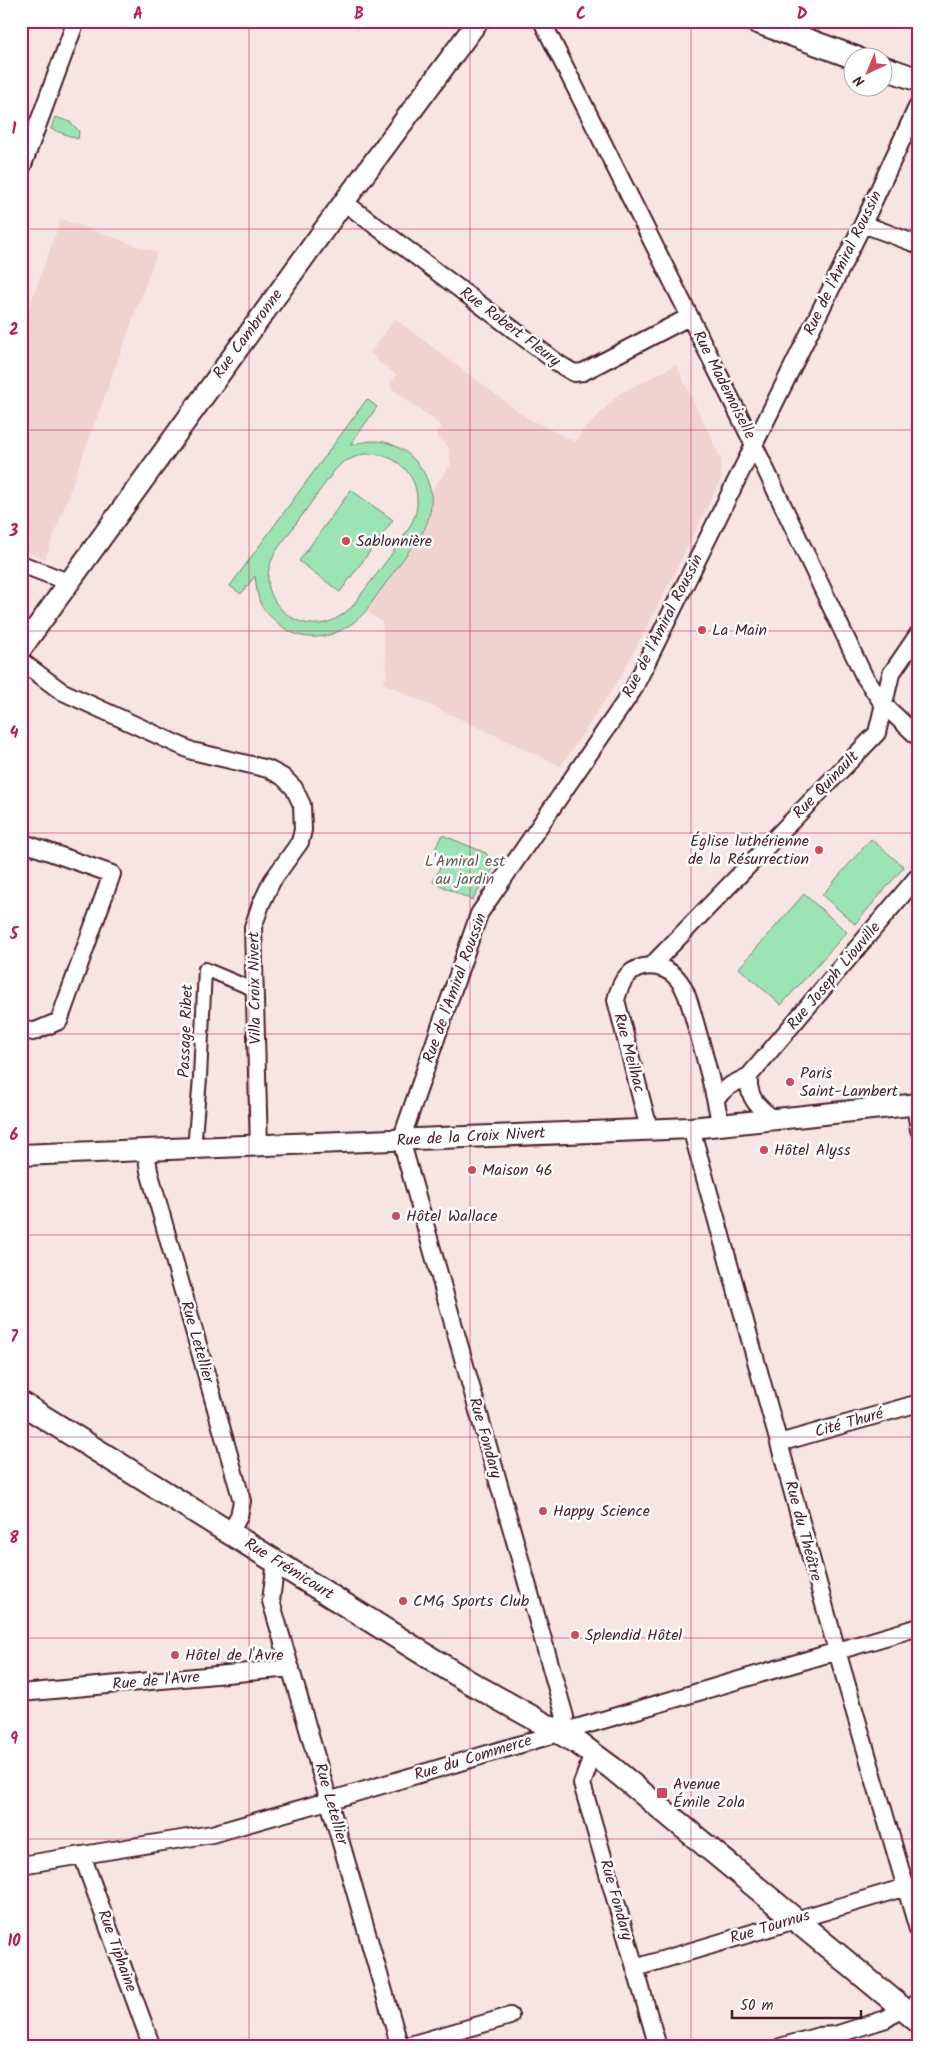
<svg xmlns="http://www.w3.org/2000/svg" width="940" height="2068" viewBox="0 0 940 2068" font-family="Kalam,sans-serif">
<rect width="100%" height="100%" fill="#f6e5e3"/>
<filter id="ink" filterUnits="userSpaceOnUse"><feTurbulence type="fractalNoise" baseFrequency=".02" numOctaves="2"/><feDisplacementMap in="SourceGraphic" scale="10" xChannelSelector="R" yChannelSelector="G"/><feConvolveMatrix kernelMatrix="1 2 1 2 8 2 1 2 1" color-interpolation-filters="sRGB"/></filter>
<g filter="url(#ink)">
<path fill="#f0d2cf" d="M61 219 157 253 45 559 21 549V330Z
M395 319 527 418 575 442 583 431 619 394 676 365 721 459V479L670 582 619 679 561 766 383 683 387 674 382 622 366 611 424 533 432 506 431 491 451 464 448 446 437 437V434L442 426 434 421V417L427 415 419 409V407H416L390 387V384L397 375 375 359V356L370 353Z"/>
<path fill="#9ce4b3" stroke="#73826f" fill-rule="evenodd" d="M55 117 70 122 79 131 78 139 51 129Z
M367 399 377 407 350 445C362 442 376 439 388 443 414 451 434 479 431 506 430 515 427 524 423 532L364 613C341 637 305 648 278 623 271 617 264 611 260 603 257 594 256 585 255 576L241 594 230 586ZM363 454C380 454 393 456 405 469 416 480 419 497 416 512 412 532 365 588 351 608 343 614 335 621 325 623 298 630 269 607 268 580 267 569 272 560 276 551L334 471 343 462Z
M351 490 393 520 340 592 299 561Z
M442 835 486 853 495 866 472 900 433 882 445 857 434 851Z
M871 839 904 867 855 924 822 895Z
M804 894 847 932 781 1005 739 968Z"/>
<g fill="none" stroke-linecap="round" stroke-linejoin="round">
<defs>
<path id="pedestrian" d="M194 1149 200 1078 205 969 255 990"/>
<path id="minor" d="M542 21 754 445 864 676 883 704 919 738
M21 170 76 21
M344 202 559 364 574 373 583 372 689 317
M863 224 919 245
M21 564 68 582
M21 661 61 691 192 751 268 769 283 777 294 788 302 805 303 830 300 842 272 881 261 904 253 927 259 1147
M21 842 112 874 59 1021 33 1032 21 1027
M651 966 877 733 891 674 919 633
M749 1076C747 1097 758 1108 774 1119
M716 1097 731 1085 749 1076 919 875
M915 1105 919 1130
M691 1128 837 1651 919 1933
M649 1129 616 1000C620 984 626 971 643 967 657 964 672 970 680 982 688 993 691 1009 695 1022 705 1056 714 1091 721 1126
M146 1151 149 1171 242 1501 239 1516 231 1532
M779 1443 919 1403
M276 1561 271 1601 400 2047
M21 1693 291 1668
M557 1733 565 1717 401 1140 479 914 633 690 863 224 919 103
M593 1754 582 1784 658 2047
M82 1855 152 2047
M21 1865 212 1834 345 1796 919 1627
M635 1968 906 1887
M908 2013 919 2000
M403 2047 510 2016
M780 2047 819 2036 835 2035 870 2024 886 2019 902 2008"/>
<path id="tertiary" d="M21 649 344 202 478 21
M21 1155 691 1128 919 1104"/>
<path id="secondary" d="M755 21 856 58
M882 67 919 80
M21 1403 469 1682 578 1743 612 1768 919 2022"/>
</defs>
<use href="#pedestrian" stroke="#4a1f2b" stroke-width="16"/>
<use href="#minor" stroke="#4a1f2b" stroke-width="20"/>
<use href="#tertiary" stroke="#4a1f2b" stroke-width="24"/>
<use href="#secondary" stroke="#4a1f2b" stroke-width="26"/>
<use href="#pedestrian" stroke="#fff" stroke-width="12"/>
<use href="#minor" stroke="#fff" stroke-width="16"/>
<use href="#tertiary" stroke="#fff" stroke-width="20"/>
<use href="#secondary" stroke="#fff" stroke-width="22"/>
</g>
</g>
<path fill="none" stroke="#c2185b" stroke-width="1" stroke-opacity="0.55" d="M249 21V2047M470 21V2047M691 21V2047M21 229H919M21 430H919M21 631H919M21 833H919M21 1034H919M21 1235H919M21 1437H919M21 1638H919M21 1839H919"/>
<g fill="#d1495b" stroke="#fff" stroke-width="2">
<circle cx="346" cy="541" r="5"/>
<circle cx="702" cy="630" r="5"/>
<circle cx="819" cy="850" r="5"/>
<circle cx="790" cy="1082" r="5"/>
<circle cx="764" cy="1150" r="5"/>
<circle cx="472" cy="1170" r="5"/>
<circle cx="396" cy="1216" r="5"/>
<circle cx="543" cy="1511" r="5"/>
<circle cx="403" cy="1601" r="5"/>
<circle cx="575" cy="1635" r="5"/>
<circle cx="175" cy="1655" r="5"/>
<rect x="656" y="1787" width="12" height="12" rx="2.5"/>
</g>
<g text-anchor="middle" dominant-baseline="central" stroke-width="5" stroke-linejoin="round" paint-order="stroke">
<g font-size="16" fill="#4a1f2b" stroke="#fff">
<text transform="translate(843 263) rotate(-64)">Rue de l'Amiral Roussin</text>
<text transform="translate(510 327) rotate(37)">Rue Robert Fleury</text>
<text transform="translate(248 334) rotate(-54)">Rue Cambronne</text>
<text transform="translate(724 385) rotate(63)">Rue Mademoiselle</text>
<text transform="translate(663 626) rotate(-63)">Rue de l'Amiral Roussin</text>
<text transform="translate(826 785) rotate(-46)">Rue Quinault</text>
<text transform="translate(834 976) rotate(-50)">Rue Joseph Liouville</text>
<text transform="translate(255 988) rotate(-91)">Villa Croix Nivert</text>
<text transform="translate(455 988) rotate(-70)">Rue de l'Amiral Roussin</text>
<text transform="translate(186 1031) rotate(-88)">Passage Ribet</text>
<text transform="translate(629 1053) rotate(75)">Rue Meilhac</text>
<text transform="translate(471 1137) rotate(-3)">Rue de la Croix Nivert</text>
<text transform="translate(197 1342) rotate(74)">Rue Letellier</text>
<text transform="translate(849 1423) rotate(-16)">Cité Thuré</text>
<text transform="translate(485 1438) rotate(74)">Rue Fondary</text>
<text transform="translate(803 1531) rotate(75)">Rue du Théâtre</text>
<text transform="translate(289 1569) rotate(32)">Rue Frémicourt</text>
<text transform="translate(156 1681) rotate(-5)">Rue de l'Avre</text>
<text transform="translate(473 1758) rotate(-17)">Rue du Commerce</text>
<text transform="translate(331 1804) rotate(74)">Rue Letellier</text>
<text transform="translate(616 1900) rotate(74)">Rue Fondary</text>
<text transform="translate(770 1927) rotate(-17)">Rue Tournus</text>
<text transform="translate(117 1951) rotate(70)">Rue Tiphaine</text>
</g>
<g font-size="16" fill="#4a1f2b" stroke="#fff" text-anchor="start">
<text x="356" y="541">Sablonnière</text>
<text x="712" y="630">La Main</text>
<text x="809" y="841" text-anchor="end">Église luthérienne<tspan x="809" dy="18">de la Résurrection</tspan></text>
<text x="800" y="1073">Paris<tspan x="800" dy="18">Saint-Lambert</tspan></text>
<text x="774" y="1150">Hôtel Alyss</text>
<text x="482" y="1170">Maison 46</text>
<text x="406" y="1216">Hôtel Wallace</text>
<text x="553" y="1511">Happy Science</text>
<text x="413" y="1601">CMG Sports Club</text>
<text x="585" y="1635">Splendid Hôtel</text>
<text x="185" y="1655">Hôtel de l'Avre</text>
<text x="673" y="1784">Avenue<tspan x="673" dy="18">Émile Zola</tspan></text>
</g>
<g font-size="16" fill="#635a54" stroke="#fff">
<text x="465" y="861">L'Amiral est<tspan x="465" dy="18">au jardin</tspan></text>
</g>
</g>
<rect width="940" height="2068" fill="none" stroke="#fff" stroke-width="55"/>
<g transform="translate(868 72) rotate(224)"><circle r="24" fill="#ffffff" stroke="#b7a5aa"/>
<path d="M0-4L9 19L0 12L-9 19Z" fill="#d1495b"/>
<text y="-8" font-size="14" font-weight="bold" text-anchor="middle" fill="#4a1f2b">N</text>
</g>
<path d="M732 2010v8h129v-8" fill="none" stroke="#4a1f2b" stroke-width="2.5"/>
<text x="740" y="2010" font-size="15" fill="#4a1f2b" stroke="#ffffff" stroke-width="4" paint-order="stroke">50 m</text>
<rect x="28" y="28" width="884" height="2012" fill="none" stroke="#c2185b" stroke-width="2"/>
<g font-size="16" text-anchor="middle" font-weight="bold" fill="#c2185b">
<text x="138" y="19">A</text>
<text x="359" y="19">B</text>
<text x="581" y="19">C</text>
<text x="802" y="19">D</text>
<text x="14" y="134">1</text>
<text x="14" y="335">2</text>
<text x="14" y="536">3</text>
<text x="14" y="738">4</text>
<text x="14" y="939">5</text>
<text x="14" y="1140">6</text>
<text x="14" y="1342">7</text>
<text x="14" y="1543">8</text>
<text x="14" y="1744">9</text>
<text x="14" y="1946">10</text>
</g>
</svg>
